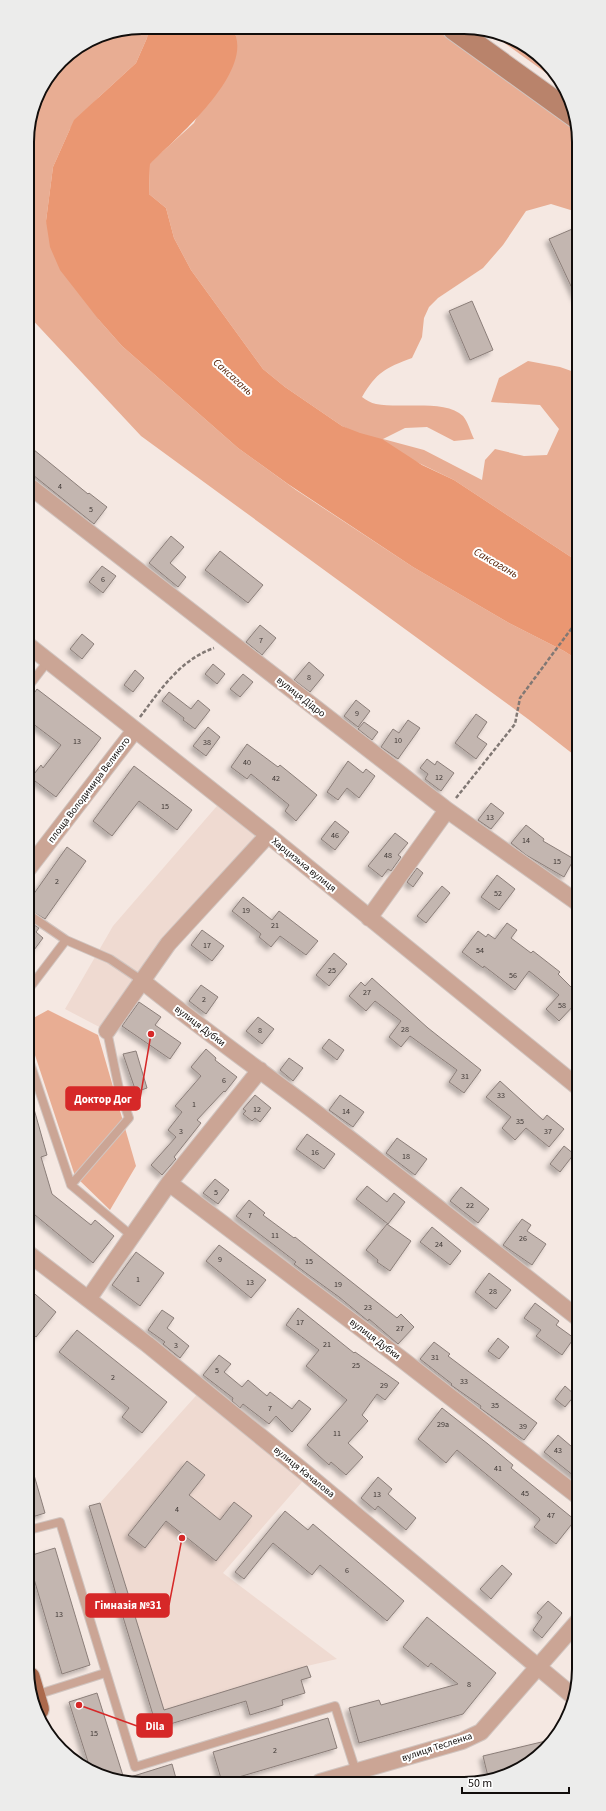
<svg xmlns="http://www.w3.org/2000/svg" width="606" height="1811" viewBox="0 0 606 1811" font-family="'Source Sans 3',sans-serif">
<defs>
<filter id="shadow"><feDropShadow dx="-3.5" dy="3.5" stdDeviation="2" flood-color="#0004"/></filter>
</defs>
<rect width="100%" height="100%" fill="#f5e8e2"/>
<path fill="#efdad1" d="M223 799 268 835 107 1031 65 1009 113 926Z
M202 1389 308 1475 223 1573 337 1659 307 1666 164 1710 100 1503Z"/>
<path fill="#e8ad93" d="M142 27H149L147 38 136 63 99 97 70 129 53 167 46 221 99 320 122 346 238 448 296 490 413 567 509 623 564 651 578 660V758L528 719 141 436 27 314V134L39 91 66 56 98 36Z
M232 28 454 29 577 119V212L551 204 526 211 503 245 483 268 438 298 429 307 424 318 422 337 412 358C385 368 377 372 362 397 366 400 371 403 376 404 400 409 446 399 463 416 468 422 471 433 474 439L454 441 427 427 405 428 383 439 424 450 482 480 485 460 495 449 524 456 547 455 559 429 540 405 491 402 499 378 528 361 560 367 577 373V561L454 480 342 426 285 387 263 369 191 270 174 238 166 208 149 194 150 163 194 123 236 34Z
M485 29 546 61 556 80Z
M48 1010 98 1035 136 1166 110 1210 75 1176 28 1034V1021Z"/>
<path fill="#ea9772" d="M149 27 232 28C259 69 176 138 150 164L149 194 166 208 174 238 191 270 263 369 285 387 342 426 360 433 382 439 422 465 454 480 577 561 578 660 564 651 509 623 413 567 288 484 238 448 122 346 99 320 60 270 50 247 46 221 53 167 74 120 136 63 147 38Z"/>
<path fill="#c3b6b0" stroke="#8b7e79" filter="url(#shadow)" d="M577 227V299L549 239Z
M472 301 493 350 470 360 449 311Z
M28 445 88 494 89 493 107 507 94 524 28 471Z
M171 536 184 547 170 563 186 577 178 587 149 563Z
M220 551 263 585 248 603 205 570Z
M102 566 116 576 103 593 89 582Z
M260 625 276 638 262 655 246 642Z
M82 634 94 644 82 659 70 649Z
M309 662 324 675 310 692 294 680Z
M213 664 225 674 217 684 205 674Z
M135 670 144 678 133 692 124 685Z
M243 674 253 682 240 697 230 689Z
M37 689 101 738 56 797 31 778 41 765 43 768 61 745 28 720V702Z
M169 692 191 709 198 700 210 710 195 729 183 720 184 718 162 701Z
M356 700 370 711 358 727 344 716Z
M476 714 487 722 477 737 487 744 476 759 455 743Z
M408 720 420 728 398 759 381 747 393 729 399 733Z
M364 722 378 732 372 740 358 729Z
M208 727 220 737 206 756 193 746Z
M247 744 278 767 280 765 317 795 296 821 285 811 289 805 251 774 247 779 231 767Z
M427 759 435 765 437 761 454 773 441 791 425 779 428 774 420 768Z
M348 761 363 773 366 769 375 776 359 798 347 788 338 800 327 792Z
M134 766 192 810 177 830 139 801 112 836 93 821Z
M491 803 504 813 491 829 478 820Z
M335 821 349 832 335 850 321 839Z
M526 825 544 839 543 841 574 859 564 877 526 855 511 843Z
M395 833 408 843 398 855 401 857 391 871 388 869 382 877 368 866Z
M67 847 86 861 45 919 28 909V902Z
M417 868 423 873 413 887 407 882Z
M497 875 515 889 499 910 481 897Z
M442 886 450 893 426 923 417 916Z
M243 897 272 920 279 911 318 941 306 955 280 936 271 947 259 937 261 934 232 911Z
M28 921 39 928 36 932 43 938 28 958Z
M507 923 517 930 511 938 531 953 533 951 560 972 558 974 578 994V1001L559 1021 546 1009 559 995 529 971 515 990 484 966 483 968 462 952 478 931 486 937 488 934 495 939Z
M202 930 224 946 212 961 191 945Z
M334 953 347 964 329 986 316 975Z
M372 978 428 1028 481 1070 464 1093 449 1082 457 1070 410 1036 401 1047 389 1037 401 1021 375 1001 366 1011 349 996 361 982 365 986Z
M201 985 218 997 206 1014 189 1001Z
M139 1002 161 1017 155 1025 181 1043 170 1059 122 1026Z
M258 1017 274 1029 262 1044 246 1031Z
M329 1039 344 1050 337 1060 322 1048Z
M206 1049 216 1058 215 1060 237 1077 225 1092 224 1091 197 1120 201 1123 174 1157 176 1159 162 1175 151 1165 176 1137 168 1130 182 1112 175 1106 201 1076 191 1067Z
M136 1051 147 1088 136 1092 123 1054Z
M289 1058 303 1068 293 1081 280 1070Z
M500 1081 543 1120 547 1115 564 1129 549 1147 526 1128 515 1140 502 1128 511 1117 486 1097Z
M255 1095 271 1108 260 1122 255 1118 252 1121 243 1114 246 1111 243 1109Z
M340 1095 364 1112 353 1127 329 1110Z
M28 1102H32L47 1155 41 1157 52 1194 91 1225 95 1220 114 1236 93 1263 29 1210Z
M307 1134 335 1154 324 1169 296 1149Z
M397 1138 427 1159 415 1175 386 1153Z
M564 1146 574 1154 560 1172 550 1164Z
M215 1179 229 1190 218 1204 203 1193Z
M367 1186 387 1202 394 1193 405 1202 388 1224 356 1199Z
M461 1187 489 1209 478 1223 450 1201Z
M249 1200 265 1213 263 1215 294 1238 295 1237 397 1318 401 1314 414 1327 398 1344 369 1319 368 1321 339 1297 310 1276 294 1264 296 1262 236 1216Z
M522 1219 531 1225 527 1231 546 1244 532 1265 503 1245Z
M387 1224 411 1241 390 1271 377 1262 378 1260 366 1250Z
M432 1227 461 1251 450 1265 420 1242Z
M219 1245 266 1280 251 1298 206 1261Z
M136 1252 164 1273 140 1306 112 1285Z
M489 1273 511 1290 496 1309 475 1292Z
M29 1289 56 1312 36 1337 29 1331Z
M535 1303 559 1321 556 1325 574 1338 562 1355 536 1336 541 1330 524 1318Z
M298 1308 354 1353 355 1352 399 1383 385 1400 377 1394 362 1415 368 1421 348 1443 363 1457 346 1475 331 1462 329 1465 307 1445 347 1400 306 1366 319 1350 286 1325Z
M162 1310 174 1318 167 1328 189 1346 180 1358 163 1344 165 1342 148 1330Z
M77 1330 167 1402 142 1433 122 1417 129 1408 59 1352Z
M498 1338 509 1347 499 1359 488 1351Z
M434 1342 450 1354 448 1356 537 1423 524 1440 480 1408 481 1406 451 1385 452 1384 420 1359Z
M219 1355 231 1364 224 1372 242 1387 248 1380 267 1396 270 1392 292 1409 299 1400 311 1409 292 1432 276 1416 269 1424 243 1404 240 1408 232 1401 233 1398 203 1375Z
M565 1386 575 1395 565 1407 555 1399Z
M442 1408 488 1444 513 1465 511 1468 575 1520 556 1544 534 1527 540 1520 539 1518 457 1450 446 1463 418 1439Z
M558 1435 578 1452 579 1480 544 1452Z
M187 1461 205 1475 189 1495 220 1520 234 1502 252 1516 216 1561 166 1521 145 1548 128 1535Z
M29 1468H32L45 1513 29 1518Z
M378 1477 392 1489 388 1494 416 1518 406 1530 378 1506 375 1510 361 1498Z
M100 1503 164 1710 307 1666 311 1677 301 1680 305 1693 282 1700 283 1705 250 1715 246 1701 157 1728 89 1506Z
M285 1511 308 1530 313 1524 404 1601 387 1621 320 1565 312 1575 273 1543 244 1579 235 1572Z
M55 1548 90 1665 62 1674 29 1562V1556Z
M502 1565 512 1574 491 1599 480 1589Z
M548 1601 562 1613 542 1638 533 1630 542 1617 537 1613Z
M427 1617 496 1673 463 1714 359 1743 349 1708 379 1700 381 1705 458 1684 431 1663 428 1667 403 1647Z
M97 1693 125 1782H119L89 1765 69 1702Z
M328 1718 337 1748 222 1782 213 1752Z
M554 1739 550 1745 522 1769 489 1781 483 1756Z
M172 1764 177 1782H125L124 1779Z"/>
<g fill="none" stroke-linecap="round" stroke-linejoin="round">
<defs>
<path id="lane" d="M28 687 48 661
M28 914 66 940 110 959 141 980
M28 990 66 940
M107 1031 119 1089 129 1118 71 1185 132 1236
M28 1057 71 1185
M29 1530 60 1522 135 1767 335 1706 356 1772
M36 1695 105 1673"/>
<path id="street" d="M28 485 447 810 578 903
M28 645 268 835 578 1087
M28 869 135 730
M369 918 447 810
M141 980C199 1027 260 1070 319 1115 406 1182 492 1250 578 1318
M107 1031 168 944 268 835
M169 1183 404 1361 579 1497
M29 1254 147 1344 308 1475 574 1697
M89 1298 169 1183 260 1070
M320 1782 462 1741 481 1732 579 1620"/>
<path id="secondary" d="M454 29 576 117"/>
<path id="primary" d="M29 1678 38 1709"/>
</defs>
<use href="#lane" stroke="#d1c5c0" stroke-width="10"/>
<use href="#street" stroke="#d1c5c0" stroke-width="18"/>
<use href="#secondary" stroke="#d1c5c0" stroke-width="24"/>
<use href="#primary" stroke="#d1c5c0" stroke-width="24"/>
<path stroke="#817874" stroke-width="2.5" stroke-dasharray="4 2" stroke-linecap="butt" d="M140 717C161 689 180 660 214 648
M456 798 515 724 520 698 577 621"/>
<use href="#lane" stroke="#cba595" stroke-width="8"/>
<use href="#street" stroke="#cba595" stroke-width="16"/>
<use href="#secondary" stroke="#b9836b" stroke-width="22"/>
<use href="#primary" stroke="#ab694c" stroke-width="22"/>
</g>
<g text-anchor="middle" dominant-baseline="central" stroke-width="4" stroke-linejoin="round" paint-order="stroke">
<g font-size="8" fill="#3e3734">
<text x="60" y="486">4</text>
<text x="91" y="509">5</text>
<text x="103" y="579">6</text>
<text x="261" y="640">7</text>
<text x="309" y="677">8</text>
<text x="357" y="713">9</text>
<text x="398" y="740">10</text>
<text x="77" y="741">13</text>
<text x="207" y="742">38</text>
<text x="247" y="762">40</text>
<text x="439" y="777">12</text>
<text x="276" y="778">42</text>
<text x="165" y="806">15</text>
<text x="490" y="817">13</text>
<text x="335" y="835">46</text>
<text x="526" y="840">14</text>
<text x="388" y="855">48</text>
<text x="557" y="861">15</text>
<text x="57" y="881">2</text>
<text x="498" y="893">52</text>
<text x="246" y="910">19</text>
<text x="275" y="925">21</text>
<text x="207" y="945">17</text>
<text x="480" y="950">54</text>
<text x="332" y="970">25</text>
<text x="513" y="975">56</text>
<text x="367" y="992">27</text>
<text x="204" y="999">2</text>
<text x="562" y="1005">58</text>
<text x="405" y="1029">28</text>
<text x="260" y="1030">8</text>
<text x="465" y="1076">31</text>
<text x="224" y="1080">6</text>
<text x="501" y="1095">33</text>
<text x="194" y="1104">1</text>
<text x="257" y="1109">12</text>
<text x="346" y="1111">14</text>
<text x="520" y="1121">35</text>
<text x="181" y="1131">3</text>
<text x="548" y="1131">37</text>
<text x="315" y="1152">16</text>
<text x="406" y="1156">18</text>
<text x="216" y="1192">5</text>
<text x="470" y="1205">22</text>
<text x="250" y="1215">7</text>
<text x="275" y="1235">11</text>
<text x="523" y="1238">26</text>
<text x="439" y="1244">24</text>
<text x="220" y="1259">9</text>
<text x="309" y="1261">15</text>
<text x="138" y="1279">1</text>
<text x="250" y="1282">13</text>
<text x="338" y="1284">19</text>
<text x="493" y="1291">28</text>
<text x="368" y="1307">23</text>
<text x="300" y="1322">17</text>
<text x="400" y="1328">27</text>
<text x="327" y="1344">21</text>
<text x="176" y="1345">3</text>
<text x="435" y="1357">31</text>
<text x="356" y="1365">25</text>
<text x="217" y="1370">5</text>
<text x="113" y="1377">2</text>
<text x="464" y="1381">33</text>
<text x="384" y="1385">29</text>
<text x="495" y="1405">35</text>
<text x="270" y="1408">7</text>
<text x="443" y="1424">29а</text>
<text x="523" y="1426">39</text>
<text x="337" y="1433">11</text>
<text x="558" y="1450">43</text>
<text x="498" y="1468">41</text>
<text x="525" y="1493">45</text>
<text x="377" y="1494">13</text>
<text x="177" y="1509">4</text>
<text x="551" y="1515">47</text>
<text x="347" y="1570">6</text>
<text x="59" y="1614">13</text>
<text x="469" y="1684">8</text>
<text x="94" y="1733">15</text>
<text x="275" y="1750">2</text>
</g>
<g font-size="10" fill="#110d0b" stroke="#fff">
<text transform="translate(301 697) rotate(38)">вулиця Дідро</text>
<text transform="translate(89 790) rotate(-53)">площа Володимира Великого</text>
<text transform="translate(304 865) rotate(39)">Харцизька вулиця</text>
<text transform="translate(200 1026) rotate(37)">вулиця Дубки</text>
<text transform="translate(375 1339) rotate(37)">вулиця Дубки</text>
<text transform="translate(304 1472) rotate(39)">вулиця Качалова</text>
<text transform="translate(437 1747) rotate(-18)">вулиця Тесленка</text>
</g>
<g font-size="11" font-style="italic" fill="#562207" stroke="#fff">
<text transform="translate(233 377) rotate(42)">Саксагань</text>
<text transform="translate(496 563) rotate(30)">Саксагань</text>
</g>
</g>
<path d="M0 0H606V1811H0ZM142 34H464A108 108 0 0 1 572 142V1669A108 108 0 0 1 464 1777H142A108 108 0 0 1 34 1669V142A108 108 0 0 1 142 34Z" fill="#ececeb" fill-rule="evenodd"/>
<path fill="none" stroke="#110d0b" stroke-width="2" d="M142 34H464A108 108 0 0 1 572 142V1669A108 108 0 0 1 464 1777H142A108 108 0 0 1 34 1669V142A108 108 0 0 1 142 34Z"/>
<path fill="none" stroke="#d62828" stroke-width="1.5" d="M151 1034L140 1099M182 1538L169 1605M79 1705L137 1726"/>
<g fill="#d62828" stroke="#fff" stroke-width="1.5">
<circle cx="151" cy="1034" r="4"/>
<circle cx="182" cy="1538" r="4"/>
<circle cx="79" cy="1705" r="4"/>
</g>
<g fill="#d62828" stroke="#d62828" stroke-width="1.5">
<rect x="66" y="1087" width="74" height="23" rx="4"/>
<rect x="86" y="1594" width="83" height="23" rx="4"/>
<rect x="137" y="1714" width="35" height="23" rx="4"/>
</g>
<g font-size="11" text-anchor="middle" font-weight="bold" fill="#fff">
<text x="103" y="1103">Доктор Дог</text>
<text x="128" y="1609">Гімназія №31</text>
<text x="155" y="1730">Dila</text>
</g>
<path d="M462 1787v6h107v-6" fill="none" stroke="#110d0b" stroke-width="2"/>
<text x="468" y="1787" font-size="12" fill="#110d0b" stroke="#ffffff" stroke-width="3" paint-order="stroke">50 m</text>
</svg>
